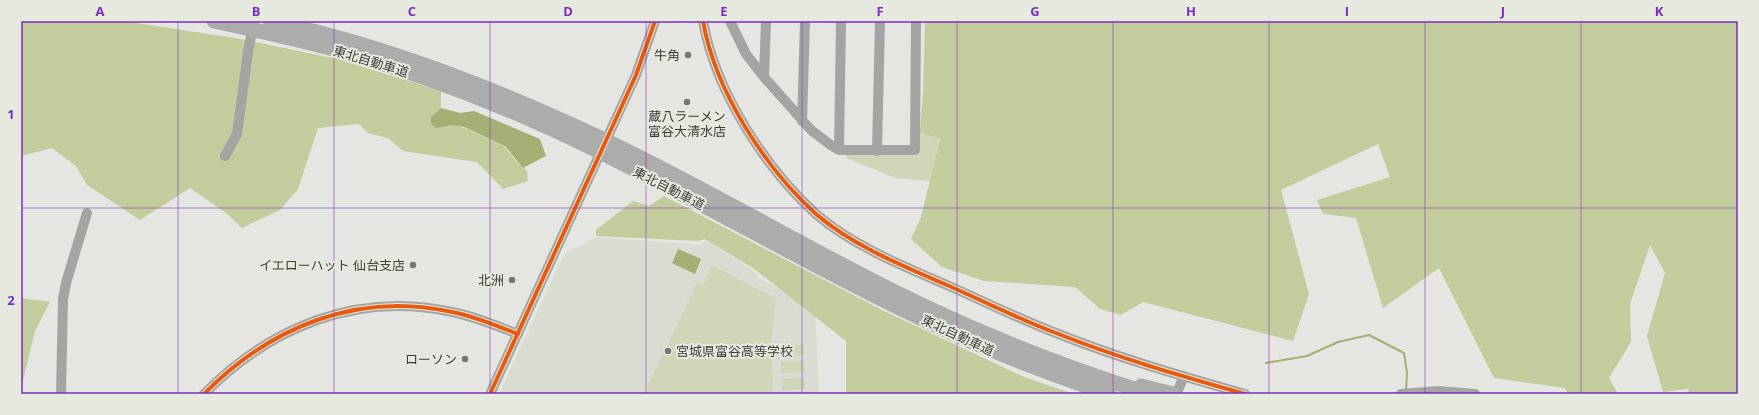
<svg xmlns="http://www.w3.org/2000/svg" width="1759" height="415" viewBox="0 0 1759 415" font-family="'Open Sans','Noto Sans JP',sans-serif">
<rect width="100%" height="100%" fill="#e5e6e1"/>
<path fill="#d9dcd1" d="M597 237 699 245 707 240 754 271 759 278 815 307 819 394H499L564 254Z"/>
<path fill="#d0d6b7" d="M920 132 940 138 930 181 895 178 846 158V152L917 153Z
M712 265 776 299 771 342 773 394H644L697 283 703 285Z
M804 345V355L781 356V346Z
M804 361 805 372 781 373V362Z
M805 378V389L782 390V379Z"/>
<path fill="#c3cc9c" d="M21 21H123L235 38 338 59 441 91V108L431 117 438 127 451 124 464 128 503 145 516 161 527 171 528 181 503 189 477 162 403 151 388 138 368 133 359 124 318 128 298 189 280 210 242 228 226 213 190 188 140 220 87 185 76 166 52 148 21 156Z
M925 21H1738V394H1689L1688 389 1663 392 1647 336 1665 273 1650 245 1630 304 1631 342 1609 378 1618 394H1569L1564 388 1494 378 1439 268 1383 308 1356 218 1323 214 1317 200 1390 177 1378 144 1281 190 1309 294 1293 341 1143 302 1121 315 1100 309 1075 287 984 281 942 267 911 239 921 217 940 139 920 132 923 93Z
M664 196 882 310 1024 377 1074 394H846V341L753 268 705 239 698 241 596 236V230L633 201 649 206Z
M21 298 50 302 35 331 21 389Z"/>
<path fill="#a5af73" d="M441 108 460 113 474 111 540 139 546 156 523 168 505 146 464 127 451 125 436 128 431 123V117Z
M678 249 701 259 695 274 672 263Z"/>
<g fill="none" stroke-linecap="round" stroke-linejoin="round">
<path stroke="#a5af73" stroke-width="2" d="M1266 363 1307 356 1338 342 1369 335 1404 353 1407 373 1406 391"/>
<path stroke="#a4a5a3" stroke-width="10" d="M703 21C715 90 764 167 816 214 853 246 903 266 947 285 983 301 1019 319 1056 333 1118 358 1182 376 1245 394
M730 21 746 54 764 77 811 130 832 146 839 150H915L916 21
M764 77 766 21
M802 121 805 21
M839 150 841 21
M877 151 880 21
M225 156 237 134 248 52 254 21
M1179 388 1184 376
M61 394 63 299 66 283 87 213
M204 394C270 327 357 291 452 312 474 316 497 326 518 334
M490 394 636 75 655 21
M1401 394 1438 391 1475 394"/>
<path stroke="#acacaa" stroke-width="15" d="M214 21C255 30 297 39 337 50 423 74 508 107 588 146 714 208 835 280 963 338 1011 359 1060 377 1109 394
M270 21C381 44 489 86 592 134 697 183 796 243 899 294 980 334 1064 367 1150 394
M1141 386 1173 394"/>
<defs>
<path id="cycleway" d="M703 21C715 90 764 167 816 214 853 246 903 266 947 285 983 301 1019 319 1056 333 1118 358 1182 376 1245 394
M204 394C270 327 357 291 452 312 474 316 497 326 518 334
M490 394 636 75 655 21"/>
</defs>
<use href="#cycleway" stroke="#e6e9de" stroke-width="6"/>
<use href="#cycleway" stroke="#e8590c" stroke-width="4"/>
</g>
<path fill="none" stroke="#7b2cbf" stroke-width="1" stroke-opacity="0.55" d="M178 21V394M334 21V394M490 21V394M646 21V394M802 21V394M957 21V394M1113 21V394M1269 21V394M1425 21V394M1581 21V394M21 208H1738"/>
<g fill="#777874" stroke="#e6e9de" stroke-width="1.5">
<circle cx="688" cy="55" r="4"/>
<circle cx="687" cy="102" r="4"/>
<circle cx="413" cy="265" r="4"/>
<circle cx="512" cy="280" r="4"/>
<circle cx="668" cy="351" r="4"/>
<circle cx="465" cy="359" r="4"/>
</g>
<g text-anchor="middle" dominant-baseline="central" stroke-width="4" stroke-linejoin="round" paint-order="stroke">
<g font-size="13" fill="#3c3d39" stroke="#e6e9de" text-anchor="end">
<text x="680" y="55">牛角</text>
<text x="687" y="116" text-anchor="middle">蔵八ラーメン<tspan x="687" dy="15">富谷大清水店</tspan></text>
<text x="405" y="265">イエローハット 仙台支店</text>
<text x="504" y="280">北洲</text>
<text x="676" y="351" text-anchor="start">宮城県富谷高等学校</text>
<text x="457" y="359">ローソン</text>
</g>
<g font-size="13" fill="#3c3d39" stroke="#e6e9de">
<text transform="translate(371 61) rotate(17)">東北自動車道</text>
<text transform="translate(669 188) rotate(27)">東北自動車道</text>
<text transform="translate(958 335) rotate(25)">東北自動車道</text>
</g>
</g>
<rect width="1759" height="415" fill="none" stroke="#e6e9de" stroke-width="44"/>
<rect x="22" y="22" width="1715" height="371" fill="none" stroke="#7b2cbf" stroke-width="1.5"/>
<g font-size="13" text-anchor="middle" font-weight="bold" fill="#7b2cbf">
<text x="100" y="16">A</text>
<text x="256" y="16">B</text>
<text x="412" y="16">C</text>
<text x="568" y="16">D</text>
<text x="724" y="16">E</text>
<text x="880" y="16">F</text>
<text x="1035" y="16">G</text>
<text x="1191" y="16">H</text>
<text x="1347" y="16">I</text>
<text x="1503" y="16">J</text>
<text x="1659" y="16">K</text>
<text x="11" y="119">1</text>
<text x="11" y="305">2</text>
</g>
</svg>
